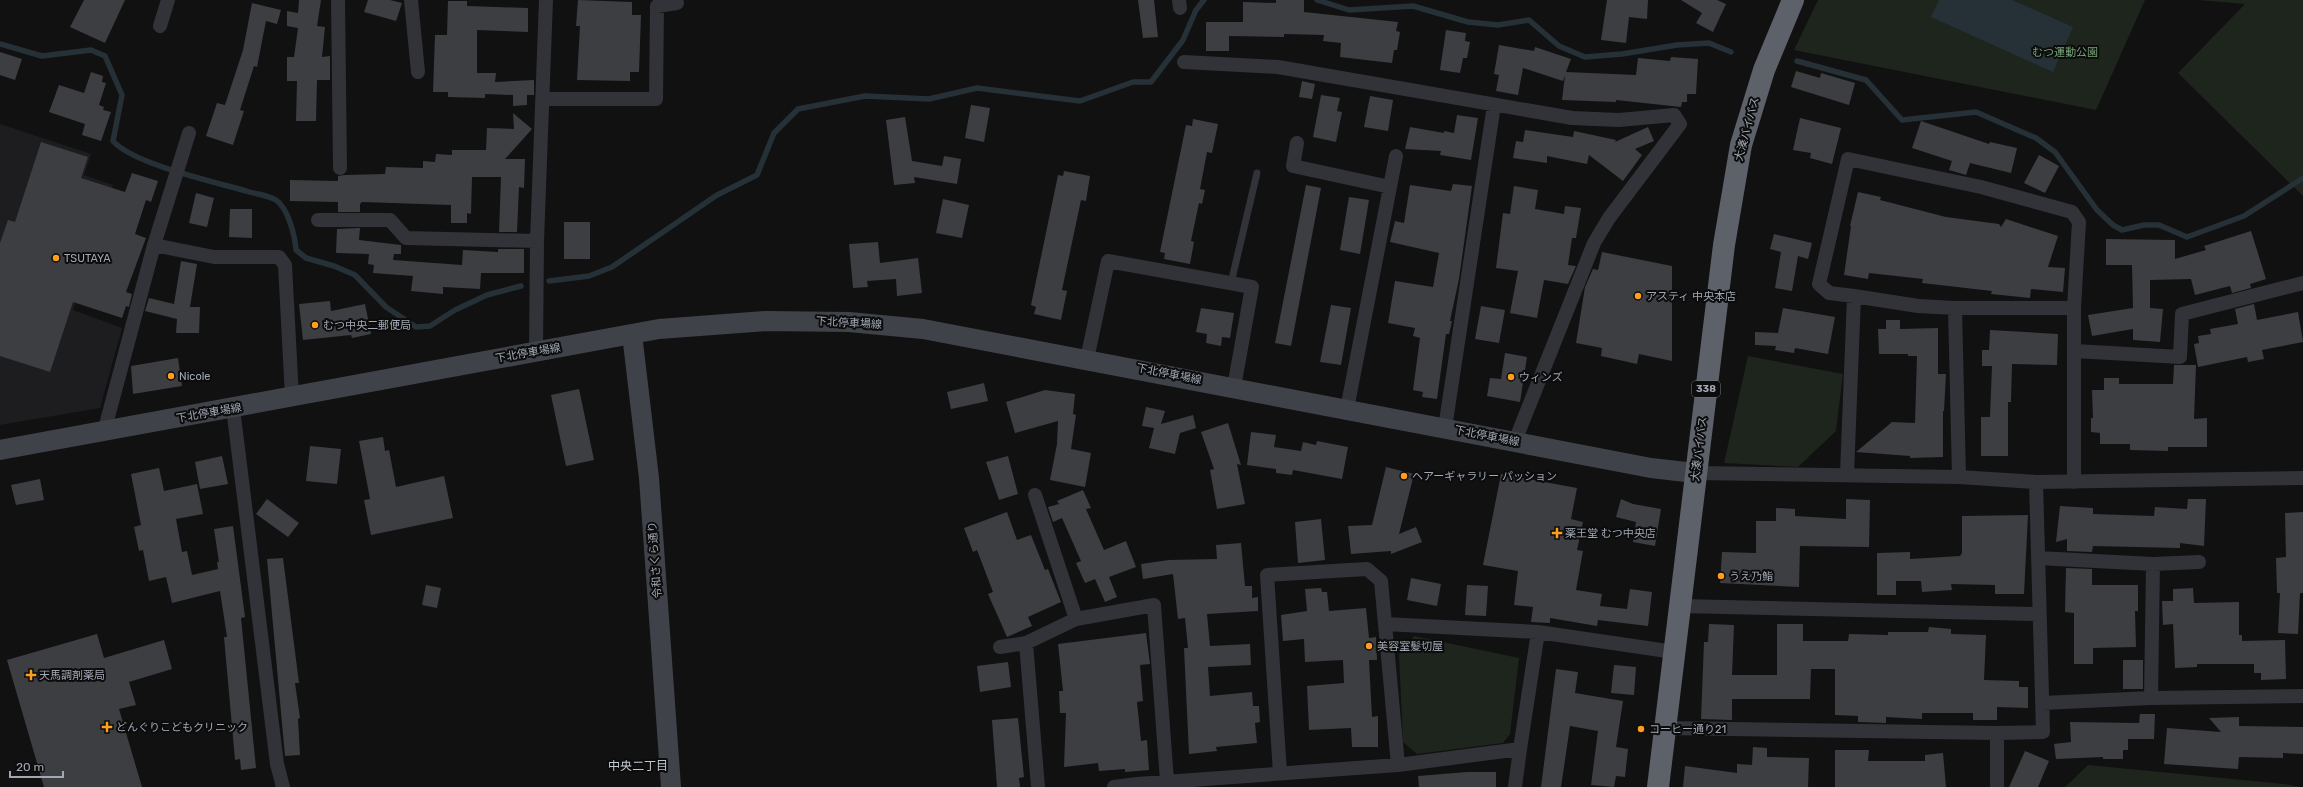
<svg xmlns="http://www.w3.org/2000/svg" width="2303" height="787" viewBox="0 0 2303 787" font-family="Rubik,'Noto Sans JP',sans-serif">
<rect width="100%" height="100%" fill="#111112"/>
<path fill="#1d1d1f" d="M0 124 91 154 84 175 113 185 73 310 122 328 100 408 0 425Z"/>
<path fill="#1d251d" d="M1818 0H2145L2096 110 1794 50Z
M2198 0H2303V196L2178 73 2245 4Z
M1748 356 1843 374 1836 431 1798 467 1724 463Z
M1414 636 1519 658 1510 734 1503 743 1417 754 1403 742 1399 654Z
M2088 765 2284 784 2301 787H2065Z"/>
<path fill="#263137" d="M1939 0H2012L2073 27 2053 72 1931 17Z"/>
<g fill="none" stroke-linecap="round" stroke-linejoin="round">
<path stroke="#263137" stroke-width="5.5" d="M1317 0 1349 10 1413 6 1468 22 1498 25 1529 20 1559 46 1585 57 1622 54 1677 45 1709 43 1731 52
M0 44 42 56 91 50 105 56 122 95 113 141C133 164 215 182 246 191 255 194 268 195 276 200 288 208 295 236 296 250L306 258 334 266 355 275 386 307 416 327 430 326 455 310 487 295 521 286
M1797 61 1866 80 1902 120 1976 112 2036 138 2055 152 2097 210 2113 225 2122 230 2144 225H2159L2187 237 2244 216 2303 178
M549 281 589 276 612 267 717 195 757 175 774 133 798 109 865 96 929 99 977 88 1080 101 1133 82H1151L1183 40 1196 10 1204 0"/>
</g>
<path fill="#3c3e42" d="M84 0H125L105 43 70 27Z
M299 0H321L317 26 325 27 322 57 330 56V80H317L316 121H296L297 81H287V57H294L298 28 287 26V11L298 13Z
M368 0H390L402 3 396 21 364 12Z
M578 0 632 2V15H641L639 72H630V81L577 80 580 26H576Z
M1138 0H1154L1158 37 1143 38Z
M1276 0H1304V12L1398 22 1396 31 1400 32 1397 50H1394L1392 63 1340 57 1341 43 1323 41 1324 35 1284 34V37L1229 36V51H1206V22H1243V2L1276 3Z
M1607 0H1648L1647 19 1629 17 1626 43 1601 40Z
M1681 0H1717L1726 4 1713 32 1696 23 1702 13Z
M448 1H467V6L528 8V32L477 30V73H496L495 82 534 80V95H527V105L513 106V95L485 94V98L448 97V92H433L435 35H447Z
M252 3 281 10 277 24 266 21 257 67 254 66 240 110 244 111 233 145 206 136 217 103 225 105 243 50Z
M1446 30 1466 33 1465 41 1470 42 1467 58H1463L1460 73 1440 70Z
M1499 45 1534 51 1535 47 1571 59 1566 72 1636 75 1638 58 1670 61 1671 57 1698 59 1696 94H1687V102H1682L1681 107 1616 100V102L1562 100 1565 75 1563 81 1523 68 1518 95 1496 91 1499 75 1494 74Z
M0 52 22 59 15 80 0 75Z
M1796 71 1820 78 1821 73 1855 83 1849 105 1791 87Z
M91 72 103 76 102 82 106 83 99 105 104 107 103 110 111 112 101 141 82 135 85 124 49 112 59 85 84 93Z
M1302 81 1315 84 1312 99 1299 97Z
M1321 95 1340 98 1337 111 1342 112 1336 142 1313 137Z
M1370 96 1393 100 1388 131 1364 127Z
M971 105 990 108 984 142 965 138Z
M513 113 532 129 505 159H525L524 188 519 187 517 232H499L501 177H472L471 214 467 213V223H451V205L362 202 360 204V212H338V202L290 201V180L338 181V176L345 175 385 174 386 167 423 168V161L435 162 436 154 452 155V150H486L487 128 514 129Z
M1457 115 1478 118 1471 160 1440 155 1441 151 1405 149 1410 127 1444 133V131L1454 133Z
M905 117 912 161 942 166 944 156 961 159 957 184 914 177 915 183 894 185 886 120Z
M1800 118 1841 128 1832 164 1810 158 1811 153 1793 150Z
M1193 119 1218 124 1212 153 1207 152 1200 189 1205 190 1202 204 1199 203 1191 241 1194 242 1190 264 1164 259 1165 253 1160 252 1186 125 1192 126Z
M1921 121 1989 144 1990 142 2017 148 2011 173 1970 163 1966 175 1949 170 1952 161 1912 148Z
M1648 127 1654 141 1635 149 1642 155 1623 181 1589 155 1587 164 1547 156V163L1513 158 1516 141 1523 142 1525 130 1573 137 1574 131 1616 140 1615 142Z
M41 142 88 157 81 178 125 192 132 173 158 181 151 202 146 200 135 234 146 238 126 292 132 294 129 307 126 306 122 318 73 302 50 372 0 356V243L8 220 15 222Z
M2039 155 2059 166 2045 193 2024 183Z
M1064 171 1090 176 1086 201 1081 200 1062 290 1067 291 1061 320 1034 314 1036 307 1031 305 1058 175 1063 176Z
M1453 184 1472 186 1459 279 1450 321H1452L1449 334H1446L1437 399 1422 397 1423 392 1413 390 1420 338 1413 336 1415 328 1388 323 1395 281 1433 287 1439 253 1390 242 1395 221 1404 223 1410 185 1451 191Z
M1306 185 1321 188 1291 346 1275 343Z
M1514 186 1538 190 1535 209 1564 214 1565 206 1581 208 1576 238H1572L1568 265 1576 266 1568 284 1544 280 1537 318 1510 313 1518 271 1496 268 1503 213 1510 214Z
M1858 192 1881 197 1880 200 1946 217 1999 224 2001 227 2006 219 2058 236 2048 267 2065 268 2063 292 2031 289 2030 298 1991 294 1992 291 1922 283 1923 279 1869 273 1868 279 1844 275 1851 226H1850Z
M196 193 214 198 207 227 189 223Z
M1349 197 1369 200 1360 254 1340 250Z
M943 199 969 205 962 238 936 233Z
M230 209H252V238L229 237Z
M564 222H590V259H564Z
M360 228 359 240 401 245V254H394L393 260 462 265 463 250 498 252V249H524V273H481L480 289 443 287V294L411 291 413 276 373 273 374 265 368 264 369 254 336 253 337 229Z
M2251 231 2266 279 2250 284 2251 288 2232 293 2230 286 2195 295 2191 279 2150 280V308L2163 309 2160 342 2133 340V329L2092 336 2088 315 2133 308 2132 265H2106V239L2175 240V259L2206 250 2204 246Z
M1774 234 1812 243 1808 259 1798 256 1792 291 1775 288 1781 252 1770 249Z
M878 242 880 263 918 258 922 293 897 296 896 279 867 281 868 287 853 288 849 244Z
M1602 252 1672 266V361L1639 354 1637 364 1601 356 1602 348 1576 343 1585 287 1593 269 1598 270Z
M181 261 197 264 190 307H200L199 333H176L177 319 145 311 149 298 174 304Z
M330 301 331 311 365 304 371 334 352 338 351 335 303 340 299 304Z
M2254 304 2257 320 2298 312 2303 342 2262 350 2264 359 2248 362 2247 357 2198 367 2194 344 2199 343 2198 336 2211 334 2210 329 2238 324 2235 309Z
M1331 305 1351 308 1341 365 1320 362Z
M1481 306 1505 310 1499 343 1475 339Z
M1201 308 1234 313 1230 338 1222 337 1221 346 1206 343 1207 334 1196 332Z
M1783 308 1835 317 1828 354 1795 348 1794 353 1775 350 1776 346 1755 345V332L1778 333Z
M1886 320H1900V329L1938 328V374H1946L1944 411H1943V457L1910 458V456L1856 452 1892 422 1915 423 1917 356H1908V354H1879L1878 329H1886Z
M1990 330 2058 334 2057 365 2012 364 2011 402H2008V456H1981V417H1990L1992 366H1982V350H1989Z
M1505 353 1527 357 1520 402 1487 396 1490 378 1501 379Z
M178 358 182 386 133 394 131 366Z
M2174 365H2196L2194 419 2207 418V447H2168V451L2130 450V444H2100V433L2091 432V418H2093L2092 390H2104V378H2119V384H2173Z
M984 383 988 401 951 409 947 392Z
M579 389 594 460 566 466 551 395Z
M1045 390 1075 394 1073 414 1076 415 1071 449 1091 453 1085 487 1050 480 1057 444 1058 421 1015 433 1006 402Z
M1146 407 1165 411 1161 424 1193 415 1196 428 1180 433 1175 454 1149 448 1154 428 1142 426Z
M1228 423 1241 465 1237 464 1245 504 1217 509 1210 470 1214 469 1201 432Z
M1251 432 1276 435 1274 447 1301 451 1303 442 1316 445 1317 441 1348 447 1342 479 1293 470 1292 475 1276 473V469L1247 465Z
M383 437 385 451 389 450 396 487 444 476 453 518 371 535 364 500 370 499 359 441Z
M310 446 341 449 337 484 306 481Z
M222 456 228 484 200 489 195 462Z
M1008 456 1018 494 999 500 986 462Z
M1386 467 1414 474 1399 534 1416 527 1422 542 1391 554V551L1351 554 1348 526 1372 525Z
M159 468 164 491 197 484 203 514 176 519 182 552 187 551 192 575 218 569 217 562H219L214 529 233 526 245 617 241 618 256 768 241 770 240 759 235 760 224 637H227L220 591 172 603 166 577 149 581 143 550 139 551 134 527 141 525 131 474Z
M1501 474 1577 488 1571 519 1583 522 1577 550 1583 551 1576 590 1602 594 1600 606 1627 609 1630 589 1652 592 1648 626 1598 620 1597 626 1550 618V623L1531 622 1533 607 1514 605 1518 571 1483 565Z
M40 479 44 500 16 505 11 485Z
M1083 490 1091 508 1086 509 1104 550 1126 541 1136 567 1109 577 1117 597 1105 602 1095 579 1085 583 1076 563 1081 561 1062 518 1053 522 1048 507 1059 504 1057 501Z
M267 499 299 523 288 537 256 514Z
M1621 499 1633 504 1661 509 1655 546 1633 542 1636 522 1616 517Z
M1846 499 1870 500 1869 547 1800 546 1799 587 1720 583 1722 552 1756 553V521H1776V508L1795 509V516L1846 519Z
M2188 499H2206L2204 546 2180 543V548L2093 546 2092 552 2067 551V539L2056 542 2060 506 2093 508V514L2154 516 2155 507 2187 509Z
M1007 512 1017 540 1031 535 1045 570 1048 569 1061 602 1028 617 1032 626 1007 637 988 594 993 592 977 550 973 552 964 528Z
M2303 512V593H2300L2298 634 2278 633 2280 593H2277L2276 558 2286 557 2285 513Z
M2028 515 2024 594H1995V585L1951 584 1952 590 1922 592 1921 581H1896V595H1877V553L1910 552V559L1960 556 1962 553V516Z
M1321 519 1325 560 1298 563 1295 522Z
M1241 543 1245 586H1252V598L1258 597V611L1207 614 1210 646 1250 644 1251 665 1208 667 1210 696 1252 692 1253 706H1259L1260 722 1255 723 1257 743 1216 747 1217 751 1189 754 1184 648H1188L1185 618 1178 619 1173 574 1143 579 1141 564 1169 560 1217 559 1216 545Z
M283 558 299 683H295L300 718 298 719 300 755 285 756 267 559Z
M2066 568 2092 569V585H2138V611H2135L2136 647 2093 648V664H2074V613L2065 612Z
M1411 578 1441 584 1437 606 1407 600Z
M426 585 441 588 437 608 422 605Z
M1467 585 1488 586 1486 616 1465 615Z
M1321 588 1322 592H1327L1329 611 1366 608 1369 638 1376 637 1377 660H1369L1372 717 1378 716V747H1352L1351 728 1309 730 1307 686 1344 683 1343 660 1305 662 1304 639 1283 641 1281 615 1307 611 1305 589Z
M2193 588 2194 603 2239 602V635H2242V641L2285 640 2286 679 2261 680V673H2254V664H2197V667L2175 668 2173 624 2163 625 2162 601H2173V589Z
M1709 624 1734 625 1732 675H1777V624H1803V641H1848L1849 634 1888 635V632H1928L1929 627 1951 629V634L1986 635 1984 680 2019 681V687H2028V708L1997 707V720H1973V713H1922V719L1886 717V723L1858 722V716L1835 715V669H1811L1810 699H1732V720L1701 719 1704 642H1708Z
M1146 633 1150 664 1140 665 1143 701 1137 702 1141 741 1147 740 1149 770 1125 772V769L1099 771 1098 763 1064 767 1066 713H1060L1059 691H1063L1058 644Z
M97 634 104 658 164 640 172 669 129 682 136 705 119 709 142 787H44L7 660Z
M2123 660H2143V689H2123Z
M1008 662 1011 687 980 692 977 666Z
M1614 665 1636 667 1634 695 1611 693Z
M1556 669 1578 672 1575 693 1623 701 1616 747 1628 749 1625 777 1616 776 1614 787 1591 785 1598 731 1570 726 1561 787H1541Z
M2140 714H2155L2154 739H2128V750H2123V759H2103V757L2056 759 2054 744 2071 742 2070 722 2139 723Z
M2239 717V726L2303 727V754L2283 753V758L2239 757 2238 769 2164 764 2167 728 2221 732 2209 718Z
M1018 718 1024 777 1019 778 1020 787H997L992 720Z
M1753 747 1767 748V757L1809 758 1808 787H1683L1685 766 1737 773V764L1752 765Z
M1835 750H1869L1868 761H1925V755L1943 753 1946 787H1835Z
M2025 751 2049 761 2038 787H2009Z
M1467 772H1496V787H1419L1418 776Z"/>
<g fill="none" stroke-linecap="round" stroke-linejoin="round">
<path stroke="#313338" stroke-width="7" d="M1231 283 1257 173"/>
<path stroke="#313338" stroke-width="14" d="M338 0 340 168
M411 0 418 72
M1179 0 1180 8
M160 26 168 0
M1184 62 1278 67 1572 118 1619 120 1674 115 1680 124 1609 218 1594 243 1515 441
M543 99H656L657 6 677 3
M1297 143 1293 166 1390 187
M318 220H390L406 238 537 241
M154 245 214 257H279L285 265 292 397
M1854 296 1918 306 1955 308H2074
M1955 308 1959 477
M536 351 537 241 546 0
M2075 351 2180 357 2182 314 2303 283
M1087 359 1108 261 1252 287 1234 387
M233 408 277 764 283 787
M1347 409 1396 156
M1445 428 1494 105
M104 432 154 245 189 133
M1695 473 1959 477 2036 482 2303 478
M1847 474 1854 296 1829 293 1819 284 1848 159 1981 187 2072 212 2079 222 2074 308V482
M1035 495 1076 619
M2038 558 2153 564 2199 562
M1680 606 2039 614
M1385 624 1398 765
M1026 643 1038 787
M1000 647 1026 643 1076 619 1154 605 1167 781
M2151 698 2153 564
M2042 703 2151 698 2303 696
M1665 728 1997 733 2043 732 2036 482
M1997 733V787
M1520 749 1538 632
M1280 773 1267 575 1367 569 1381 581 1385 624 1538 632 1674 652
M1137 784 1398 765 1520 749 1515 787
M1114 787 1137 784V787"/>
<path stroke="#3f4248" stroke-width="20" d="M632 334 649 478 671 787
M0 450 659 329 766 321 849 322 923 329 1651 468 1695 473"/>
<path stroke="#5d6169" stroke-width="22" d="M1658 787 1724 245 1741 145 1764 70 1793 0"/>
</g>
<g fill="#ff9d1c" stroke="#0c0c0d" stroke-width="1.5">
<circle cx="56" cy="258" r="4"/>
<circle cx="1638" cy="296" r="4"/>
<circle cx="315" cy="325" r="4"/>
<circle cx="171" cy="376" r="4"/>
<circle cx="1511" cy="377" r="4"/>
<circle cx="1404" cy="476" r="4"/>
<path d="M1555 527h4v4h4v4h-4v4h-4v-4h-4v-4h4z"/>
<circle cx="1721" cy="576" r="4"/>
<circle cx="1369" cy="646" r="4"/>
<path d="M29 669h4v4h4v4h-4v4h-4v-4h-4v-4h4z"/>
<path d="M105 721h4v4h4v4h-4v4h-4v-4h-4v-4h4z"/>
<circle cx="1641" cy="729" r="4"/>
</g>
<g text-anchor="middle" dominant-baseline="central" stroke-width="4" stroke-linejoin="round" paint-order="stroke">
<rect fill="#0c0c0d" stroke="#747982" stroke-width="1" x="1692" y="381" width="28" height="16" rx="3"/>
<g font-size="10" font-weight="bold" fill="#a1a8b4">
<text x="1706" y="389">338</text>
</g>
<g font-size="11" fill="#77a176" stroke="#0c0c0d">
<text x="2065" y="52">むつ運動公園</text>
</g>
<g font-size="11" fill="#a1a8b4" stroke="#0c0c0d">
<text transform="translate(1747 129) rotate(-75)">大湊バイパス</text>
<text transform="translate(849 323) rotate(3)">下北停車場線</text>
<text transform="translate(528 353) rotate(-10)">下北停車場線</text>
<text transform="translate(1169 374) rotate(11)">下北停車場線</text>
<text transform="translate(209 413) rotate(-10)">下北停車場線</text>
<text transform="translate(1487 436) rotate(11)">下北停車場線</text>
<text transform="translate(1699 449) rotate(-83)">大湊バイパス</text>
<text transform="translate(655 560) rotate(-94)">令和さくら通り</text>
</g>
<g font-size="11" fill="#a1a8b4" stroke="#0c0c0d" text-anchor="start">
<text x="64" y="258">TSUTAYA</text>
<text x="1646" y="296">アスティ 中央本店</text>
<text x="323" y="325">むつ中央二郵便局</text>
<text x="179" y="376">Nicole</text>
<text x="1519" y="377">ウィンズ</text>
<text x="1412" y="476">ヘアーギャラリー パッション</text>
<text x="1565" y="533">薬王堂 むつ中央店</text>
<text x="1729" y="576">うえ乃鮨</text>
<text x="1377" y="646">美容室髪切屋</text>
<text x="39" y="675">天馬調剤薬局</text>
<text x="116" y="727">どんぐりこどもクリニック</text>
<text x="1649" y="729">コーヒー通り21</text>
</g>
<g font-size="12" fill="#c2c7d0" stroke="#0c0c0d">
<text x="638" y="766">中央二丁目</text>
</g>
</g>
<path d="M10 771v6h53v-6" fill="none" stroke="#a1a8b4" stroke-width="2"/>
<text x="16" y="771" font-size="12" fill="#a1a8b4" stroke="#0c0c0d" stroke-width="3" paint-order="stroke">20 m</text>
</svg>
